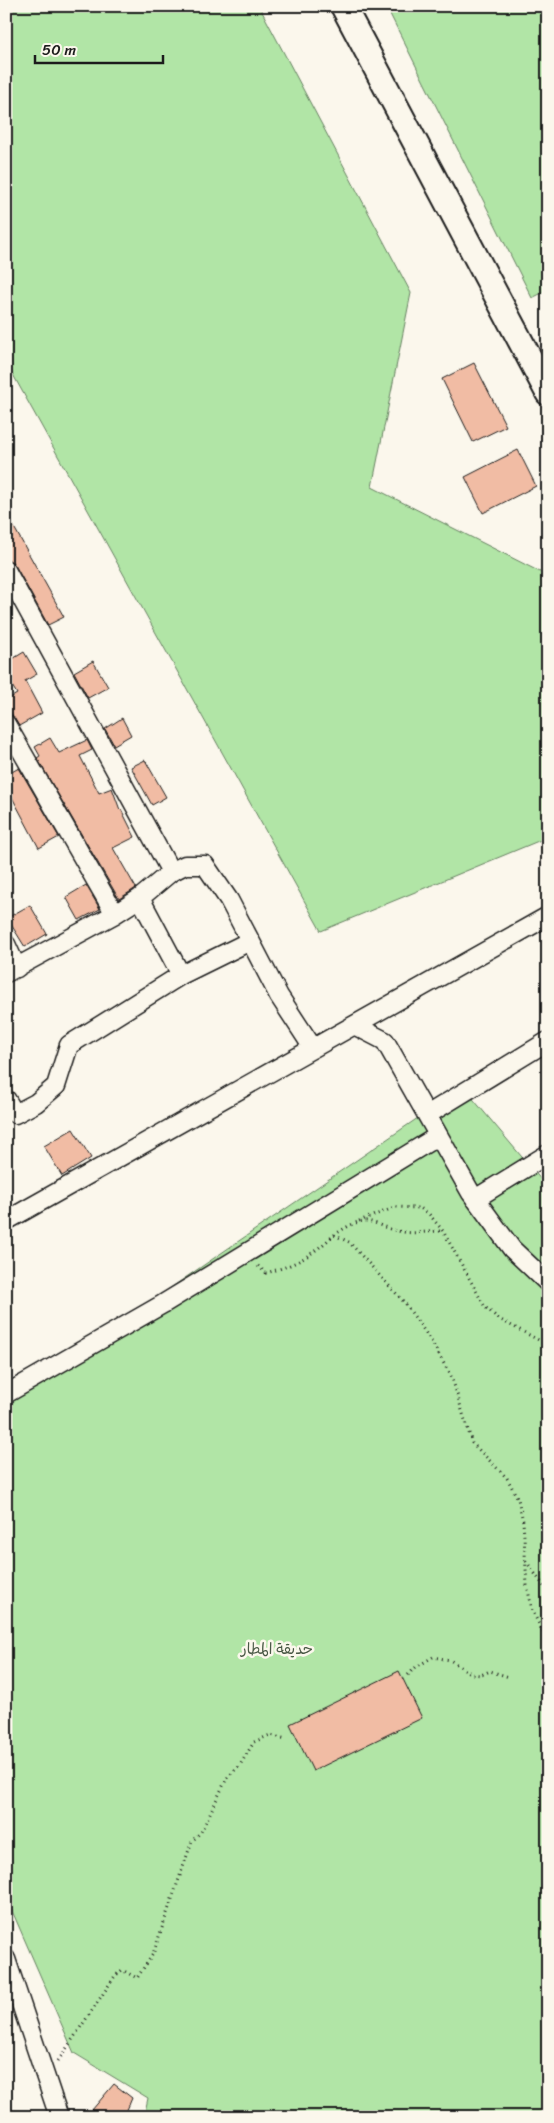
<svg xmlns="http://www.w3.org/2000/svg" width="554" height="2123" viewBox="0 0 554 2123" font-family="Sriracha,'Playpen Sans Arabic',sans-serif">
<rect width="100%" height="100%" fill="#fbf7ec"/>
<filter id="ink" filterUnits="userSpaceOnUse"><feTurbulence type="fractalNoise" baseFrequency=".02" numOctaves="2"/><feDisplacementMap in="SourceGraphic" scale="10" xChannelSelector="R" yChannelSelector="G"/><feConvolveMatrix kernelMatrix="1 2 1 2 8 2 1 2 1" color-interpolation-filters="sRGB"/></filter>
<g filter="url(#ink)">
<path fill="#b1e5a6" stroke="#668061" d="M6 6H259L411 293 372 487 548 576V837L321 931 6 362Z
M386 6H548V290L532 298Z
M463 1087 548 1188V2117H144L148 2098 74 2053 6 1897V1401Z"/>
<path fill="#f1bca4" stroke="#1c1c1c" d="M474 363 506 426 473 442 442 379Z
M518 450 536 486 483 513 465 477Z
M6 513 64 617 48 625 15 565 6 557Z
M24 652 37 674 25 681 42 713 19 726 6 705V700L17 694 6 676V663Z
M93 661 108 687 88 698 74 672Z
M122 718 131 735 114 745 105 729Z
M50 738 59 753 87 740 92 750 80 756 99 793 112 788 120 810 121 809 135 837 113 848 136 888 119 899 37 758 40 756 35 747Z
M145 760 166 797 152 805 131 767Z
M19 768 59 837 39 848 6 786V775Z
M86 885 100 909 79 920 66 897Z
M30 905 47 934 25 947 7 918Z
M73 1129 91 1158 62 1176 44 1146Z
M399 1671 422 1718 313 1771 290 1724Z
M114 2084 132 2098 124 2117H86Z"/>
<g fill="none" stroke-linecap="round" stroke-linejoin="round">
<defs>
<path id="street" d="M6 570 171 872
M6 724 115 914
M140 898 181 975
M6 944 17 968
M6 973 115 914 140 898 171 872 185 865H205L229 900 279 996 313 1048
M354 1025 385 1041 471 1193 512 1249 548 1283
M6 1099 15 1114 36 1103 56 1086 69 1045 181 975 250 941
M427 1115 548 1041
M475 1199 548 1154
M6 1221 548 916
M6 1394 163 1304 438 1136
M6 1959 59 2117"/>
<path id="secondary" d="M343 6 548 393"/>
</defs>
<use href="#street" stroke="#1c1c1c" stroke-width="21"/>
<use href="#secondary" stroke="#1c1c1c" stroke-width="28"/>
<path stroke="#1c1c1c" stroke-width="3" stroke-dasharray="1 4" stroke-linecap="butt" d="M359 1221 396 1207 420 1208 429 1214 443 1231 485 1307 499 1319 548 1345
M334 1235C373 1209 367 1226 403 1232 416 1234 430 1231 443 1231
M258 1266 266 1273C298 1264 309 1257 334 1235L349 1242 404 1302 430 1339 452 1378 472 1443 507 1478 518 1499 523 1521 527 1585 532 1610 548 1643
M526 1561 548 1592
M408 1675 416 1667 433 1657 450 1660 472 1674 481 1675 490 1671 509 1677
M58 2061 115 1976 122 1970 137 1978 153 1954 192 1841 201 1832 227 1778 240 1765 254 1742 270 1735 286 1739"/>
<use href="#street" stroke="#fbf7ec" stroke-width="18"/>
<use href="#secondary" stroke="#fbf7ec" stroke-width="24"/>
</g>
</g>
<g text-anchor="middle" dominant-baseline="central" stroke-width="5" stroke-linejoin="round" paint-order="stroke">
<g font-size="15" fill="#495845" stroke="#fbf7ec">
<text x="277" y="1649">حديقة المطار</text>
</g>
</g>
<rect width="554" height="2123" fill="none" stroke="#fbf7ec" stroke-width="25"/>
<rect x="12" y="12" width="529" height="2098" fill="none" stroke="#1c1c1c" stroke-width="2" filter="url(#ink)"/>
<path d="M35 55v8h128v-8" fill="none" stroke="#1c1c1c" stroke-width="2.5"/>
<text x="42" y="55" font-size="15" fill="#1c1c1c" stroke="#fbf7ec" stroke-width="4" paint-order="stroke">50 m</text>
</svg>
